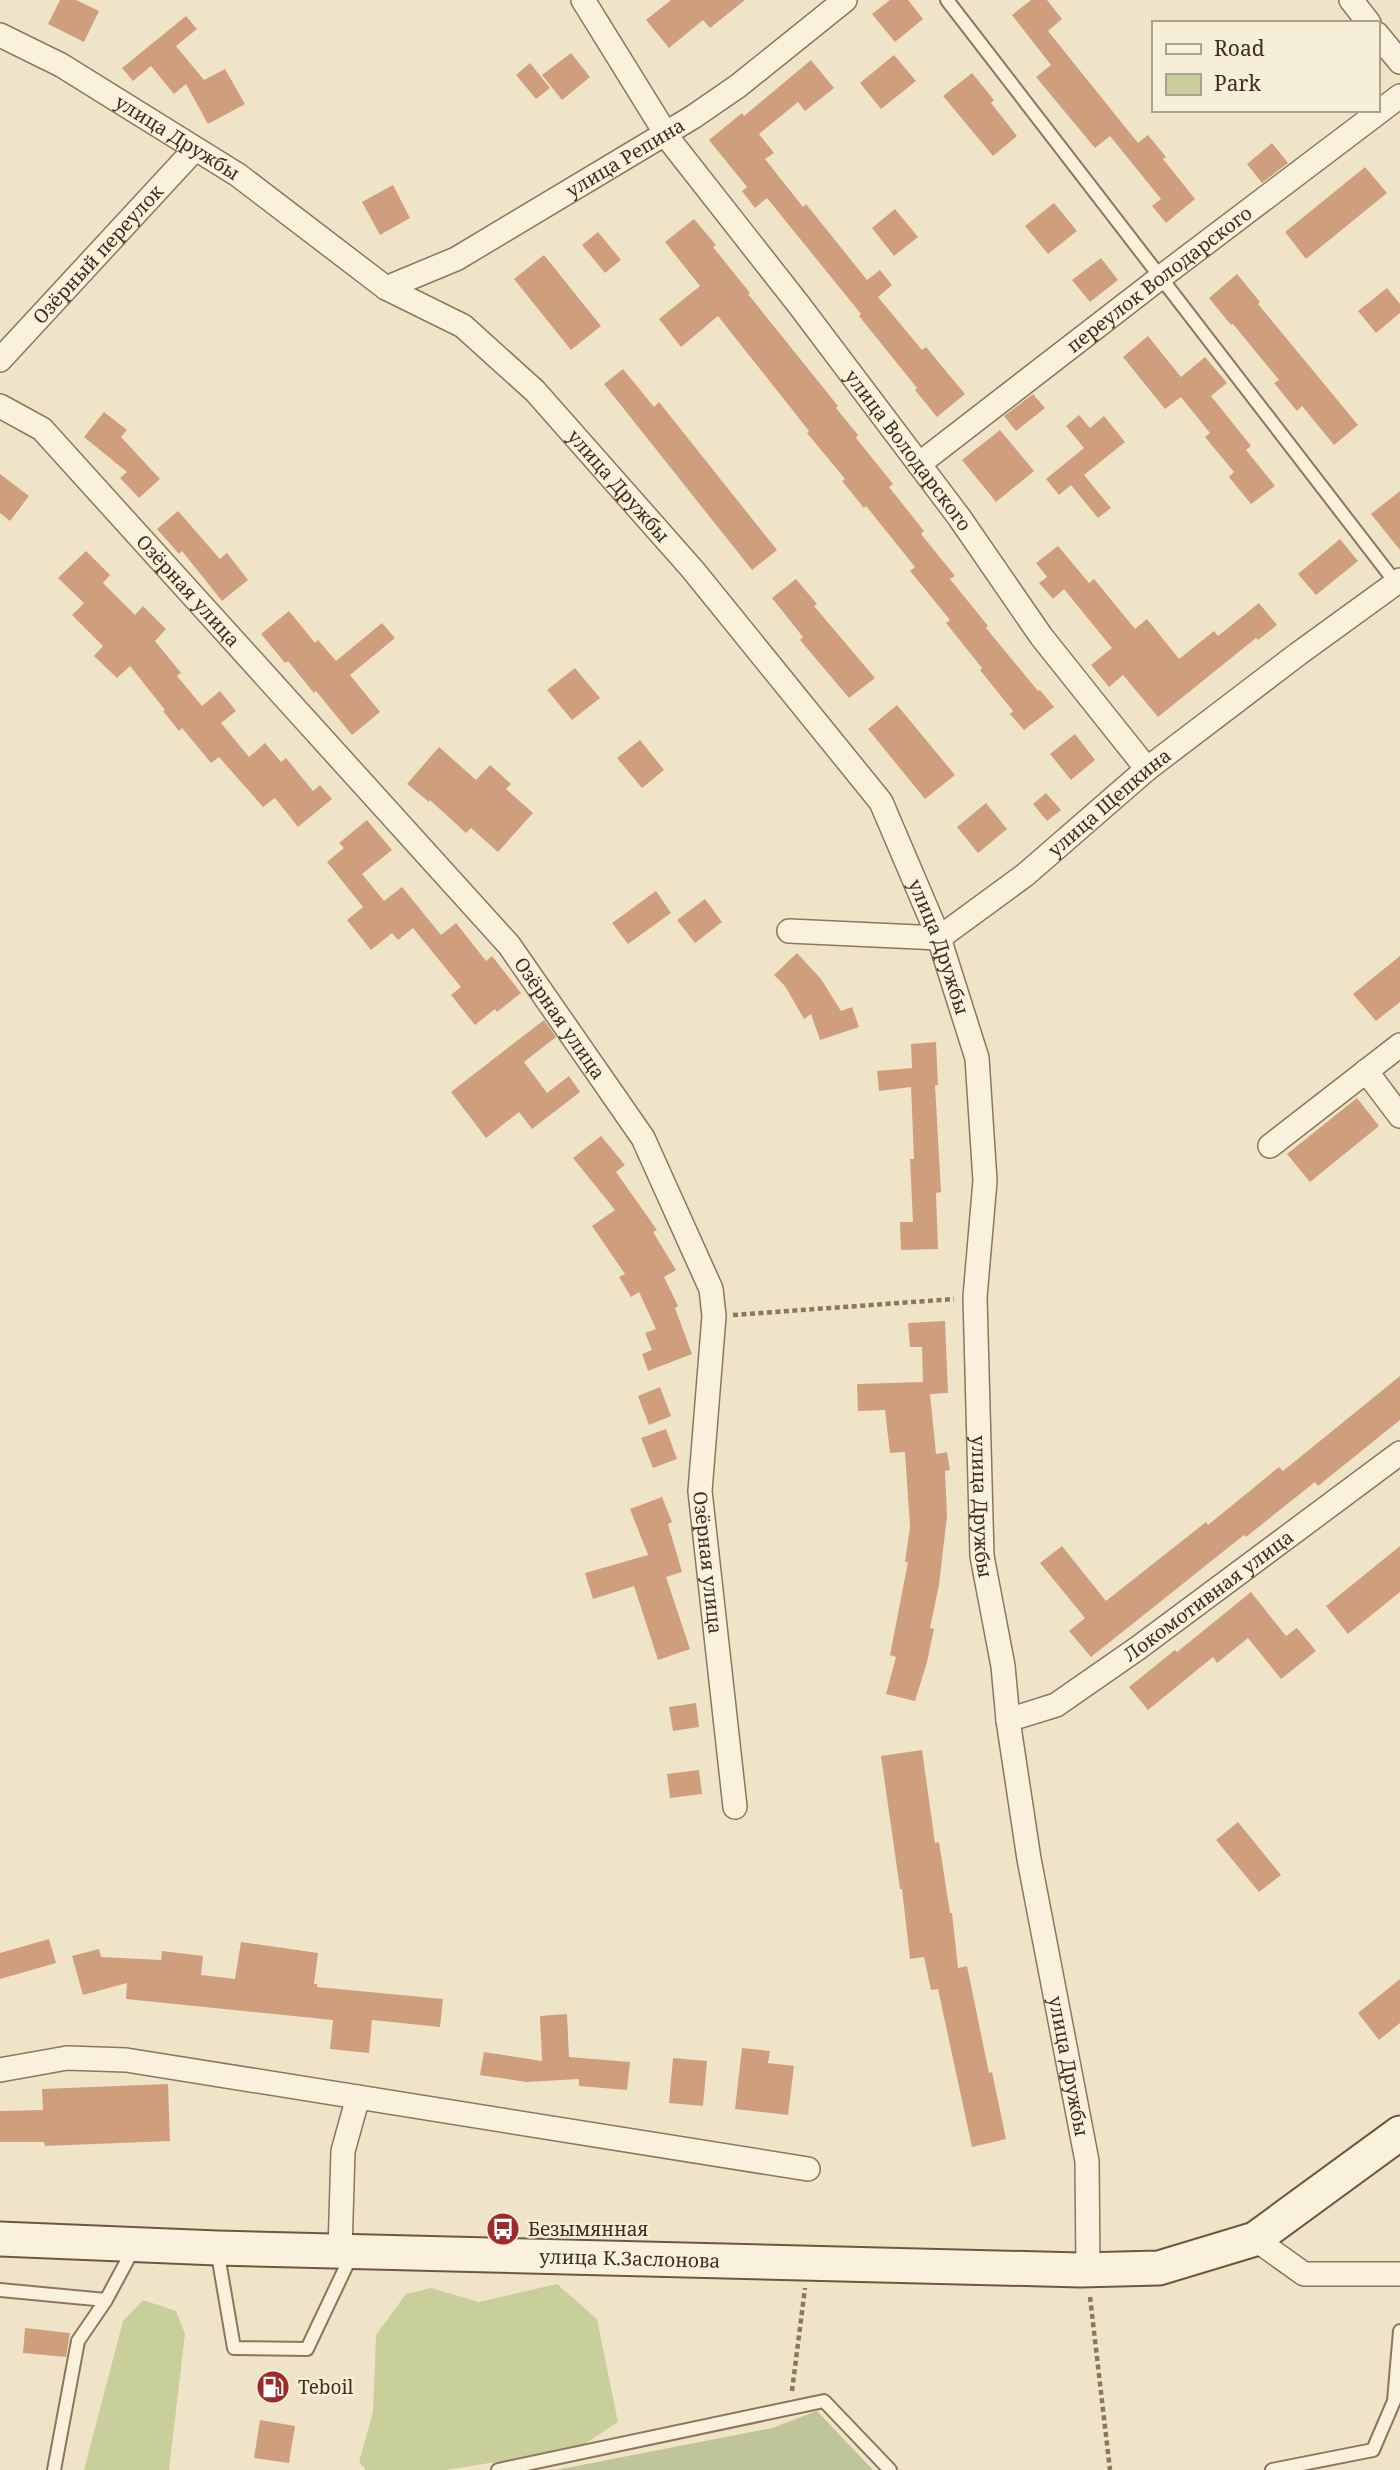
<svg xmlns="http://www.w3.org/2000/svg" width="1400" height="2470" viewBox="0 0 1400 2470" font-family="'Noto Serif',serif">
<rect width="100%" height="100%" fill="#f0e4c8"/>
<path fill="#c9cf9b" d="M557 2284 597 2319 618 2422 577 2449 446 2470H366L359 2462 373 2412 376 2335 406 2294 431 2288 479 2302Z
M143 2300 176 2311 185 2334 169 2470H84L123 2321Z"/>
<path fill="#bfc49a" d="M817 2411 873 2470H556L772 2428Z"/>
<path fill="#cf9f7d" d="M60 0H76L99 11 84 42 48 24Z
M671 0H745L710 28 703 20 669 48 646 20Z
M890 0H908L923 19 895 42 872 14Z
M1031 0H1047L1062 19 1048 31 1138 143 1148 135 1166 157 1163 159 1195 199 1166 223 1152 206 1161 199 1110 136 1095 148 1036 77 1051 65 1012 15Z
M186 16 197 29 176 46 204 80 225 69 245 104 208 124 186 84 174 94 151 66 133 81 122 68Z
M571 53 590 77 562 100 542 75Z
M894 55 916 81 881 109 860 83Z
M811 60 834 88 805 111 798 102 759 134 774 153 765 159 803 207 806 204 867 280 880 270 892 285 878 297 922 350 926 347 965 394 937 417 915 390 917 388 859 316 861 314 767 198 755 208 742 191 747 187 709 140 742 113 744 116Z
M530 63 550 88 536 99 516 75Z
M972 73 994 100 991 103 1017 136 993 156 943 96Z
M1272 143 1288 163 1262 183 1247 164Z
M1365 167 1387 193 1306 259 1285 232Z
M393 185 410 218 380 235 362 202Z
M1054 203 1077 231 1048 254 1025 226Z
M895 209 918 237 894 256 872 228Z
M694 219 716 245 713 247 750 293 748 294 838 406 836 408 858 435 856 438 893 484 889 487 924 531 921 534 955 576 950 579 988 626 986 628 1038 691 1040 690 1054 707 1024 730 1010 714 1013 711 980 670 982 668 946 623 950 620 910 571 915 567 866 506 864 508 842 481 845 479 807 433 809 431 718 316 681 347 659 319 700 286 665 242Z
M598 232 621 260 605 273 582 245Z
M544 255 601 326 571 350 514 279Z
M1101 258 1118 280 1090 302 1072 280Z
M1237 274 1260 302 1258 304 1358 425 1334 445 1302 406 1297 411 1274 383 1279 380 1233 324 1231 325 1209 298Z
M1387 288 1400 304V313L1376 333 1358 311Z
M1148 336 1181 377 1205 357 1227 383 1211 396 1251 446 1246 450 1275 486 1251 504 1229 477 1234 472 1205 437 1210 433 1181 397 1165 409 1123 357Z
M623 369 654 407 659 402 777 550 752 570 604 384Z
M1033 394 1045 408 1016 431 1004 416Z
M104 412 127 430 121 437 160 479 139 498 120 478 127 472 84 437Z
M1079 415 1090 428 1104 416 1125 442 1084 475 1111 508 1098 518 1071 485 1059 495 1046 479 1084 448 1066 426Z
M1000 430 1034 471 996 502 962 460Z
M0 474 29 496 10 521 0 513Z
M1400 491V550L1371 514Z
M178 511 220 559 227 553 248 580 222 601 182 551 179 554 157 529Z
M1340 539 1358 561 1316 595 1298 574Z
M1058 546 1089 583 1094 579 1135 629 1147 619 1179 659 1214 631 1218 636 1259 603 1277 625 1258 640 1256 638 1158 717 1123 675 1109 687 1091 665 1112 648 1064 589 1053 599 1039 583 1047 577 1036 563Z
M86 551 110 575 103 583 135 615 143 606 166 629 155 641 181 673 177 676 202 706 220 691 236 711 221 723 249 757 265 743 281 762 286 758 313 791 320 785 332 799 298 827 275 798 263 807 219 757 211 763 182 728 179 731 163 711 165 710 130 666 117 678 94 656 103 646 72 615 84 603 58 578Z
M796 579 817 604 814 606 875 678 849 698 800 640 803 637 772 598Z
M289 611 315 643 318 640 336 661 382 623 395 638 350 675 380 712 352 735 316 691 314 693 288 661 285 663 261 634Z
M575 668 600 698 572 720 547 690Z
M897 705 955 775 925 799 868 729Z
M1075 734 1095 760 1071 780 1050 754Z
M640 740 664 770 642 788 617 758Z
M439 747 476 780 490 765 511 784 506 789 533 813 498 852 471 828 466 833 430 800 429 802 407 784Z
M1046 793 1061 810 1047 821 1033 804Z
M986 803 1007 829 978 853 957 827Z
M367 820 392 850 362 874 384 901 402 887 441 935 456 923 486 961 492 956 521 993 497 1012 495 1009 475 1025 451 995 461 987 413 928 398 940 392 933 371 950 347 920 363 907 327 862 344 848 339 843Z
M656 891 671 913 628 944 612 923Z
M705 899 722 922 695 943 677 920Z
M797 953 821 979 841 1011 852 1007 859 1027 820 1040 811 1014 804 1019 785 986 774 975Z
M1400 956V1002L1376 1021 1353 994Z
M544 1020 556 1037 524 1062 547 1093 569 1076 580 1092 532 1129 519 1112 486 1138 451 1092Z
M936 1042 938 1085H935L941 1192 936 1193 938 1249 901 1250 900 1222H913L910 1159H914L911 1087 879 1091 877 1071 912 1068 911 1044Z
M1357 1098 1379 1126 1310 1182 1287 1154Z
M601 1136 625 1165 616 1172 657 1230 653 1232 676 1270 664 1277 678 1306 675 1308 692 1354 648 1371 642 1354 652 1350 645 1333 656 1329 639 1292 631 1297 619 1277 625 1274 592 1226 615 1210 573 1158Z
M945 1321 948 1393 930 1394 936 1454 947 1452 950 1470 945 1471 947 1516 939 1585 930 1628 934 1629 927 1662 915 1701 886 1694 896 1657 890 1655 908 1562H905L910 1527 905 1452 890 1453 885 1410 858 1411 857 1384 923 1382 922 1347H910L908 1323Z
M1400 1376V1420L1318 1486 1315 1482 1246 1537 1244 1535 1091 1657 1069 1631 1085 1618 1040 1563 1062 1546 1106 1601 1206 1522 1208 1525 1279 1467 1283 1471Z
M660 1387 671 1416 649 1425 638 1396Z
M666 1429 677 1459 653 1468 641 1438Z
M662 1497 672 1522 668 1524 682 1572 666 1577 690 1649 658 1660 634 1586 593 1599 585 1573 648 1555 630 1509Z
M1400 1546V1592L1348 1634 1326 1606Z
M1251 1592 1286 1636 1297 1628 1316 1651 1281 1679 1248 1638 1217 1663 1213 1657 1148 1710 1129 1687 1175 1650 1177 1652Z
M696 1703 699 1727 673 1731 669 1707Z
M922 1750 935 1843 939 1842 950 1913H952L958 1968 967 1966 989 2073 992 2072 1006 2139 972 2147 938 1989 931 1990 924 1957 910 1959 902 1889H900L881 1756Z
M699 1770 702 1794 670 1798 667 1774Z
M1238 1822 1281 1875 1259 1892 1216 1840Z
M49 1939 56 1963 0 1979V1953Z
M241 1942 318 1953 314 1984H317V1987L443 1999 440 2027 372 2020 369 2053 330 2049 333 2020 126 1999 127 1983 83 1995 72 1956 99 1949 101 1957 161 1960 162 1951 203 1956 201 1975 235 1979Z
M1400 1979V2023L1379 2040 1358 2013Z
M567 2014 569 2057 630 2062 627 2090 579 2086V2079L527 2082 480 2075 484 2052 542 2061 540 2016Z
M742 2048 770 2051 768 2063 794 2066 788 2115 735 2109Z
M673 2058 707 2061 703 2106 669 2103Z
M168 2084 170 2141 45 2146 44 2142H0V2111L43 2110 42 2089Z
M25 2328 70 2333 66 2357 23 2353Z
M260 2420 295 2426 289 2463 254 2458Z"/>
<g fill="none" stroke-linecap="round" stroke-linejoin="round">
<defs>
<path id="lane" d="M947 0 1396 583
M217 2249 234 2348 307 2349 352 2254
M0 2290 106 2300 135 2246
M54 2470 78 2341 106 2300
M498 2470 824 2401 890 2470
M1272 2470 1373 2450 1394 2401 1400 2331"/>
<g id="street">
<path id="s1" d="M583 0 671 142 799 305 959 517 1041 636 1147 769"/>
<path d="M1351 0 1369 23"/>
<path d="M1377 34 1400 62"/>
<path id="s2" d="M0 35 61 65 238 175 386 288 463 326 535 391 693 570 881 802 939 938 977 1058 985 1181 975 1297 982 1556 1003 1666 1008 1720 1029 1859 1087 2161 1088 2270"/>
<path id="s3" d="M386 288 456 259 693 117 738 86 845 0"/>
<path id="s4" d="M0 360 195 149"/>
<path id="s5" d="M0 406 42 429 509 945 643 1138 711 1289 714 1316 700 1491 735 1807"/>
<path id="s6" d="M919 464 1161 277 1400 96"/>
<path id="s7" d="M789 931 939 938 1025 875 1147 769 1298 654 1400 580"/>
<path d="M1366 1071 1400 1116"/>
<path d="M1270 1146 1400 1045"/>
<path id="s8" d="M1008 1720 1056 1705 1138 1648 1400 1453"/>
<path d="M0 2070 67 2058 126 2060 808 2169"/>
<path d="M1255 2239 1304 2274H1400"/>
<path d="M340 2250 343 2151 358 2097"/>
</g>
<g id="secondary">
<path id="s9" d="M0 2239 217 2248 1080 2270 1159 2268 1255 2239 1400 2133"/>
</g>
</defs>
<use href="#lane" stroke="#8d765c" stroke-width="16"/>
<use href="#street" stroke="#8d765c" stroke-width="26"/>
<use href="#secondary" stroke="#6f573f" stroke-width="37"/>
<path stroke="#8d765c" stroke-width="4.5" stroke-dasharray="5 3.5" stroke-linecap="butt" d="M733 1315 954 1299
M1090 2297 1110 2470
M792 2391 805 2288"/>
<use href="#lane" stroke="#faf1dc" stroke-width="12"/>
<use href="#street" stroke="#faf1dc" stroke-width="23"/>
<use href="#secondary" stroke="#faf1dc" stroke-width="33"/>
</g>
<defs>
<symbol id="bus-disc" viewBox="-11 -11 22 22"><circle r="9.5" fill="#9e2a2b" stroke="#f7eed8"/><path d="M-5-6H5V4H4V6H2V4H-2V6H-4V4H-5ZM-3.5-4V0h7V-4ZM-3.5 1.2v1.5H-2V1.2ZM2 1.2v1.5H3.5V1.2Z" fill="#fff"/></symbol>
<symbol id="fuel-disc" viewBox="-11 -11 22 22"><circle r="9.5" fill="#9e2a2b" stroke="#f7eed8"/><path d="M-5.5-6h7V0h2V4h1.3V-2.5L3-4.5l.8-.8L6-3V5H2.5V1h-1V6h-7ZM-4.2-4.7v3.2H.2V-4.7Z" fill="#fff"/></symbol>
</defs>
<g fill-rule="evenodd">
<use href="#bus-disc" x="484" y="2210" width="38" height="38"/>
<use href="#fuel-disc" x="254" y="2368" width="38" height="38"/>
</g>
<g text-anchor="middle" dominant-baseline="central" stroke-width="5" stroke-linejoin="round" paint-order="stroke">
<g font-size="19" fill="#3d2e20" stroke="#f7eed8">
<text stroke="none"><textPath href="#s2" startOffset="205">улица Дружбы</textPath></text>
<text stroke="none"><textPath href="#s3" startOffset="273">улица Репина</textPath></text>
<text stroke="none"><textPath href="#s4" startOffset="144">Озёрный переулок</textPath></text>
<text stroke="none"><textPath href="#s6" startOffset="303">переулок Володарского</textPath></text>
<text stroke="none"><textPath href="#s1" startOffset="556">улица Володарского</textPath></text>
<text stroke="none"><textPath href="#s2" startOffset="772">улица Дружбы</textPath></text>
<text stroke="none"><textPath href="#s5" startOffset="266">Озёрная улица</textPath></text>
<text stroke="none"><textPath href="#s7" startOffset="368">улица Щепкина</textPath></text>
<text stroke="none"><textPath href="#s2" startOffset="1339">улица Дружбы</textPath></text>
<text stroke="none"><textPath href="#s5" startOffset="833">Озёрная улица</textPath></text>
<text stroke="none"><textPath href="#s2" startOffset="1906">улица Дружбы</textPath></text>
<text stroke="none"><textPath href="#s5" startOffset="1419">Озёрная улица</textPath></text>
<text stroke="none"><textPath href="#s8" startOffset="238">Локомотивная улица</textPath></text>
<text stroke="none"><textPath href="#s2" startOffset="2473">улица Дружбы</textPath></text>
<text stroke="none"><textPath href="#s9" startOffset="630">улица К.Заслонова</textPath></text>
</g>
<g font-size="19" fill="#3d2e20" stroke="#f7eed8" text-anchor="start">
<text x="528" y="2229">Безымянная</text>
<text x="298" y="2387">Teboil</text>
</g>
</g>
<rect x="1152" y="21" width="228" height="91" fill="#f7eed8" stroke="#ada18e" stroke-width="2"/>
<rect x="1166" y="44" width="35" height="10" fill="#faf1dc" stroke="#ada18e" stroke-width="2"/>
<text x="1214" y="56" font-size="21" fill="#3d2e20">Road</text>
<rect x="1166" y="74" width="35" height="21" fill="#c9cf9b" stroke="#ada18e" stroke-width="2"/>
<text x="1214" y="91" font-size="21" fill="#3d2e20">Park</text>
</svg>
